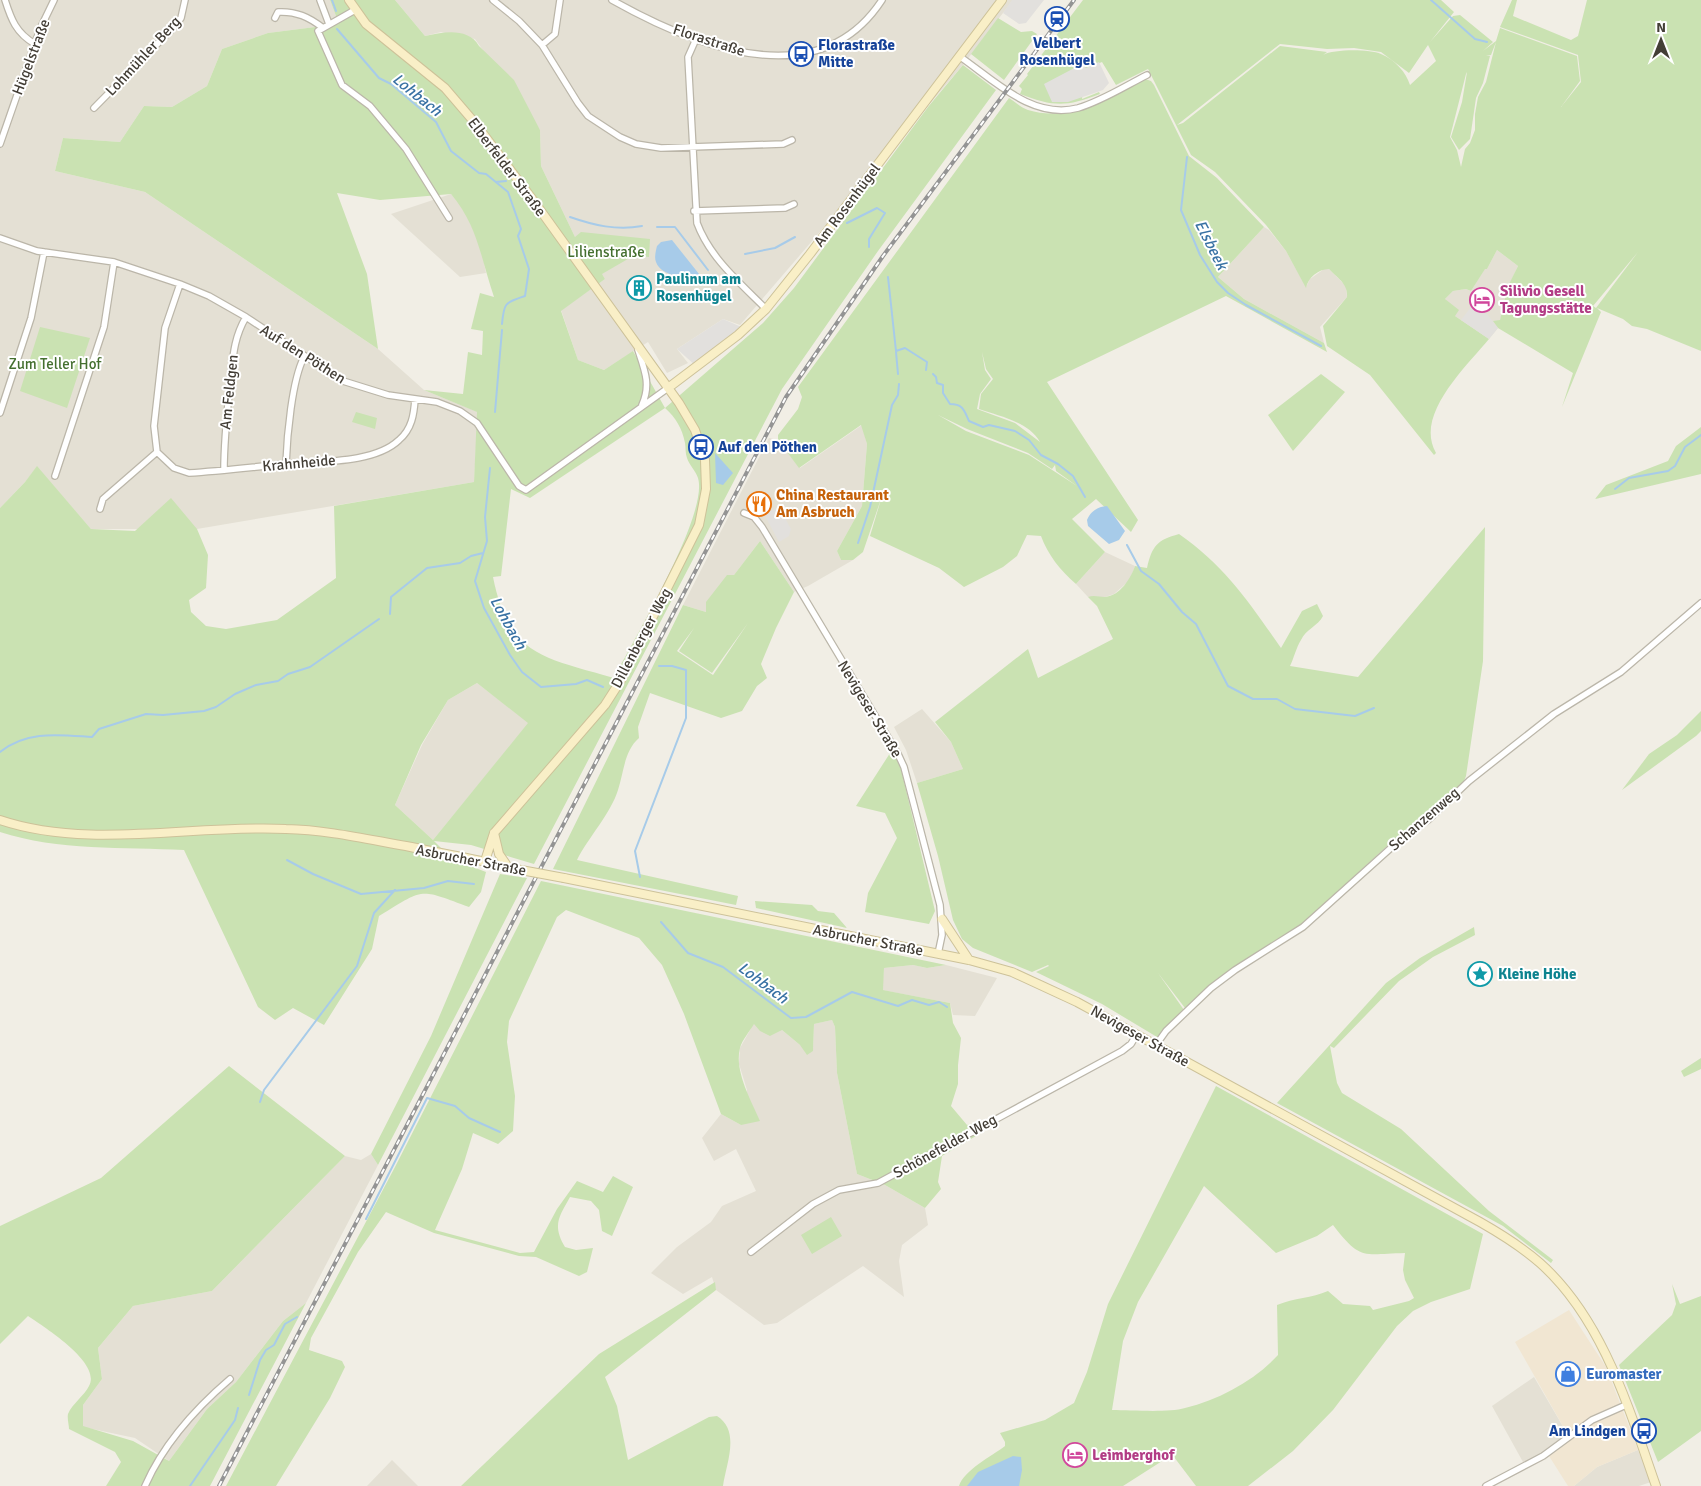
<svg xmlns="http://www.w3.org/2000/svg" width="1701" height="1486" viewBox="0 0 1701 1486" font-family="Signika,sans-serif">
<rect width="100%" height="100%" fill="#f1eee5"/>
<path fill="#e4e0d4" d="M0 0H330L339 24 268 33 222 49 207 86 172 107 144 106 120 142 63 138 55 171 145 192 378 349 424 390 478 412 474 482 197 529H91L37 467 25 482 0 508Z
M395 0H1013L963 65 740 325 723 319 677 349 688 363 667 373 648 342 604 370 578 360 561 310 605 279 575 237 541 166 540 130 475 39 441 32 425 36Z
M451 194 465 210 481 247 486 273 460 277 391 214Z
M1264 227 1269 230 1286 251 1306 287 1310 279 1324 269H1329L1346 286 1347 297 1320 327 1324 343 1244 299 1218 277Z
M1497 250 1518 266 1508 287 1500 321H1494L1498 328 1489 339 1455 316 1445 299 1453 291 1466 289 1471 291 1485 268 1487 269Z
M862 425 867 444 862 506 837 551 841 560H853L808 586 794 592 760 541 706 612 683 605 769 438 778 440 800 468Z
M1105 552 1135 566 1130 580 1114 594 1105 597H1088L1076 584Z
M477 683 529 723 433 840 395 805 422 745 448 700Z
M922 709 951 742 963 769 917 783 906 750 894 727Z
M913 965 927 968 946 965 997 978 975 1016 953 1015 950 1003 882 990 884 968Z
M832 1020 835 1027 837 1073 857 1174 885 1185 925 1208 928 1225 902 1245 899 1261 904 1297 863 1266 777 1323 764 1325 716 1290 712 1277 683 1294 651 1273 677 1247 711 1222 722 1206 756 1191 736 1149 714 1161 702 1138 721 1114 741 1125 747 1090 739 1064 740 1048 754 1023 782 1030 800 1045 813 1050 814 1024Z
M371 1154 378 1165 306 1303 283 1321 236 1382 207 1409 169 1461 135 1438 83 1427V1405L102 1379 98 1348 133 1306 212 1291 345 1156 361 1160Z
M1534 1377 1568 1435 1549 1456 1523 1462 1492 1406Z
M1638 1450 1651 1482 1639 1486H1574L1597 1467Z
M392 1460 418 1486H367Z"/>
<path fill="#f1e6d2" d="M1569 1310 1606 1367 1638 1450 1597 1467 1574 1486H1568L1549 1456 1568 1435 1515 1342Z"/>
<path fill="#cae2b2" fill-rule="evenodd" d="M330 0H395L425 36C443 32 468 27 479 46L514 80 540 130 541 166 575 237 581 232 650 239 649 257 633 256 602 274 605 279 561 311 578 360 604 370 633 351 665 408 763 323 794 288 928 107 963 65 996 90 878 251 782 389 534 864 471 845 434 841 452 859 486 872 481 892 469 907C418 888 425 888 379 916L372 949 324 1025 293 1008 275 1020 258 1007 184 850C124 847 58 851 0 832V508L25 482 37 466 91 529 135 531 171 498 197 529 208 555 206 588 189 600 191 612 206 626 226 629 277 620 336 578 334 506 474 482 477 412 424 390 463 394 468 352 482 355 483 331 471 329 480 293 494 297C481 259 478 226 451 194L380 200 337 193 367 274 378 349 145 192 55 171 63 138 120 142 144 106 172 107 207 86 222 49 268 33 339 24ZM665 408C676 418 682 428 685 443 686 448 685 453 687 458 689 465 696 471 698 478 709 514 633 641 614 678 544 657 509 657 493 577L501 576 511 489 530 498ZM477 683 528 723 433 840 395 805 421 745 448 700Z
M1083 0H1441L1454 12 1430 42 1453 16 1460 15 1493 42 1483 51 1496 41 1500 28 1577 56 1580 81 1561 107 1581 82 1578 55 1500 27 1512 0H1517L1513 16 1571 40 1578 36 1587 0H1701V351L1647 329 1632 326 1623 319 1597 308 1601 312 1562 407 1573 373 1498 328 1493 321 1500 320 1508 286 1518 266 1497 250 1487 269H1485L1471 291 1466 289 1453 291 1445 299 1459 310 1455 316 1489 339C1466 367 1414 415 1436 453L1434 455 1370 375 1327 346 1323 326 1347 297C1348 283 1337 278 1329 269 1318 269 1308 278 1306 288L1286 251 1266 225 1215 172 1191 155 1148 69 1116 85 1102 62 1085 69 1082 99 1099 92 1100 94C1066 107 1054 107 1020 94L1022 89 1019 86 1028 75 1027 74ZM1496 42 1486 82 1478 97 1475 114V130L1470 143 1465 149 1461 167 1457 150 1450 137 1466 74 1467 72 1462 102 1451 137 1459 150 1470 139 1476 98 1483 83 1490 56H1486L1491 55ZM1280 44 1327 49 1354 48 1381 52 1409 73 1428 45 1436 61 1410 85C1406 72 1395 60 1381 54 1369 49 1334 49 1323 55L1327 52 1280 46 1183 123 1177 125ZM1638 252 1596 308 1593 306Z
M998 18 1021 32 1032 31 1037 34 1004 80 971 54Z
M1145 79 1151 81 1154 85 1189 156 1217 178 1264 227 1218 277 1244 299 1324 343 1327 352 1226 296 1047 382 1138 520 1131 532 1096 499 1072 519 1105 552 1076 584C1060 570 1048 555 1041 536L1027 535 1017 556 1003 567 964 587 939 568 870 536 882 496 863 552 853 560H841L837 551 862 506 867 444 861 425 799 468 778 440V435L798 409 802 397 798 387 1009 98C1015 102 1022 108 1028 110 1070 123 1109 97 1145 79ZM982 352 986 369 993 379 981 394 979 409C999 416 1029 422 1040 442L1015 423 977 409 980 394 991 379 985 370ZM938 415 967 429 1028 453 1052 469 1055 465 1056 471 1077 486 1029 455 966 431Z
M40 327 90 338 67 408 20 391Z
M1321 374 1345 392 1293 451 1268 415Z
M356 412 377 418 375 429 352 422Z
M1701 427V474L1595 499 1606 485 1668 461 1676 446Z
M1485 527 1483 661 1466 776 1464 781 1427 819 1410 832 1398 836 1298 928 1224 974 1185 1008 1158 973 1184 1010 1157 1037 1102 1004 1036 972 1049 966 1048 965 1032 972 973 948 962 939 953 920 938 856 917 783 963 769 951 742 935 722 1028 649 1038 678 1113 639 1097 606 1088 597C1094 595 1099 597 1105 597 1120 596 1131 578 1135 566L1147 568C1152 546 1157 540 1179 534 1225 566 1249 602 1281 648L1302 611 1317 604 1323 616C1318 626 1306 629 1301 640 1296 648 1294 658 1290 666L1358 677Z
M760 541 794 592 776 628 761 664 767 678 757 686 742 711 721 718 650 693 638 727 639 738C624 751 624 772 618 790 611 813 588 838 577 860L738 896 736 905 553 869 683 605 706 612V602L727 575H734ZM748 623 713 675 677 651 694 628 679 651 712 673Z
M1701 711V731L1696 736 1622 790 1649 754 1677 735Z
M892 750 901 769 935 911 929 924 865 912 868 893 897 838 885 813 856 806Z
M500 874 527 878 378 1165 371 1154 431 1036Z
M541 881 946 965 927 968 913 965 884 968 883 990 950 1003 953 1023 961 1038 958 1065V1084L951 1106 967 1125 983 1121 981 1133 942 1156 938 1182 941 1189 925 1208 885 1185 857 1174 837 1073 835 1027 832 1020 814 1024 813 1051 807 1055 800 1045 782 1030 770 1036 760 1031 754 1024C750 1031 742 1040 740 1048 734 1071 751 1100 760 1121L741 1125 721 1114 684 1014 662 965 639 938 566 910 557 917 509 1021 507 1042 515 1096 513 1131 498 1144 473 1133 462 1169 435 1230 520 1253 534 1252 557 1209 577 1181 603 1192 613 1176 633 1187 612 1236 602 1231 599 1210 591 1201 570 1197C559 1217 552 1225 565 1247L576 1250 593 1248 587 1272 579 1276 536 1257 519 1256 434 1233 386 1212 358 1252 311 1338 309 1350 342 1361 345 1367 330 1398 276 1486H226L395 1167Z
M755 901 812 905 818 911 834 913 847 928 756 908Z
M1474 927 1475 935 1433 957 1399 981 1334 1048 1330 1046 1337 1083 1342 1093 1401 1129 1489 1211 1553 1260 1551 1263 1503 1226 1277 1103 1386 983 1420 958Z
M1701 1058V1069L1684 1077 1681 1071Z
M229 1066 345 1156 212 1291 133 1306 98 1348 102 1379 83 1405V1426L133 1441 169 1461 207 1409 236 1382 283 1321 306 1303 210 1486H106L121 1462 115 1452 69 1429C69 1425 67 1418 68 1414 72 1404 84 1396 89 1386 102 1363 44 1327 28 1316L0 1344V1226L101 1178Z
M1216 1086 1483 1234 1470 1289 1431 1302 1413 1311 1397 1326 1333 1410 1293 1451 1248 1486H1196L1174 1457 1170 1456 1123 1486H959C964 1470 992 1456 1005 1446V1442L1000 1433 1045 1420 1074 1403 1087 1372 1108 1304ZM1204 1186 1276 1253 1317 1236 1333 1225C1361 1261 1362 1254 1405 1253L1403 1270 1405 1280 1414 1298 1409 1301 1373 1310 1370 1306 1343 1304 1328 1291C1312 1298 1294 1298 1277 1305L1278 1355C1254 1381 1220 1399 1185 1408 1168 1413 1131 1410 1112 1410L1123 1341 1138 1302Z
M831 1217 842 1236 812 1254 801 1235Z
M715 1282 716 1290 605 1377 617 1406 628 1460 709 1417 717 1416C741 1431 726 1464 723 1486H461L599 1354Z
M1672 1284 1680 1304 1701 1296V1431L1658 1462 1619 1365 1672 1315 1676 1304Z"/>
<path fill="#e2e0dd" d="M1012 0H1044L1026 23 1019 24 1003 13Z
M1099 62 1109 83 1103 90 1068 102H1052L1044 84 1082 64 1086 68Z
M1471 307 1487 314 1498 328 1489 339 1461 320Z
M723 319 746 329 696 366 677 349Z
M779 507 791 529 789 536 779 542 764 514Z"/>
<path fill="#a7cbe9" d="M672 240 703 279C690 279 661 277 656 262 654 258 656 250 657 246L661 242Z
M715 453 733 473 723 485 716 483Z
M1107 506 1125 531 1119 540 1109 544 1088 526 1087 520C1091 511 1097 507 1107 506Z
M1013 1456 1021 1457 1022 1470 1019 1486H967L978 1472Z"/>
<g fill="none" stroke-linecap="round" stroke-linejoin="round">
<path stroke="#a7cbe9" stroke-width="2" d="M332 0 336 11
M1431 0 1475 39 1487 42
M337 29 379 78 391 84 436 122 451 151 479 173 486 174 508 192 521 229 518 236 529 269 525 296C505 303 504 302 502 324
M1187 157 1181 210 1200 255 1217 282 1228 293 1246 305 1321 346
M496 182 506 181
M570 217C593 225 617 231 642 226
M847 223 877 208 885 213 869 239V247
M657 227H675L708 270
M745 254 775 248 795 237
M888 277 896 351 905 348 927 362 926 370
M896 352 898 374
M933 374 936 377 937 383 943 385V393L950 404C963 404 964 410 969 421L983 427 989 425 1015 431 1029 440 1041 455 1058 464 1073 476 1085 497
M495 412 502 330
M490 468 485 517 487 541 475 581 484 608 510 655 522 672 541 687 576 684 587 680 603 687
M1615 489 1629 478 1668 471 1675 466 1685 447 1701 435
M858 543 870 507 892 405 898 395 899 384
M1127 545 1141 571 1159 584 1182 612 1196 624 1228 686 1253 699H1277L1295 709 1355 716 1374 708
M390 614 391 597 427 568 460 563 471 556 483 553
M0 752C27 730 60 735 92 737L99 729 146 714 163 715 204 711 216 707 235 694 256 685 278 681 288 674 310 667 379 619
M287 860 313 874 361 894 424 888 448 881 474 884
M640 877 635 851 686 718V670L672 666H659
M661 922 688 953 723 967 791 1018 806 1017 852 992 898 1006 912 1000 929 1005 939 1002 947 1007
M260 1102 264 1090 357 966 374 913 395 890
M366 1219 427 1098 455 1106 469 1118 500 1132
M249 1395 260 1360 266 1350 274 1345 285 1324 297 1317
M190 1486 235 1420 238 1408"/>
<defs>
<path id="street" d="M5 0C11 19 16 33 35 44
M320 0 329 24
M493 0 519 21 542 45 578 103 588 116 620 137 636 144 661 148 783 144 792 140
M612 0C692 45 818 98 882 0
M355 10 318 31 342 85 370 106 406 149 449 218
M275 18 278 12C296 11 309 17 323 28
M696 39 688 57 697 223C710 258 740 283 766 309
M542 45 555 34 560 0
M959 56C994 80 1032 120 1078 108 1102 101 1125 86 1147 75
M94 108 174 27 181 18 185 0
M0 144 40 29 54 0
M694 211 785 208 794 204
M0 238 37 251 114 262 180 284 209 296 246 317 343 381 388 395 437 402 460 411 477 423 519 486 526 490 668 388
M180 284 165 328 154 426 157 452 174 468 189 473C221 471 253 467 285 464 318 461 374 464 399 440 412 429 414 414 415 399
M638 350C645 371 651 385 642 405
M0 413 31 318 44 252
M286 464C287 436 292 380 304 357
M224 470C224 441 227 413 230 384 233 359 233 339 246 317
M55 476 104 327 114 262
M100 509 103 499 157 452
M744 513 754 517 762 527 898 754 904 767 940 905 942 935 938 954
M1156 1045 1166 1031 1211 988 1235 970 1303 927 1402 838 1428 820 1469 781 1554 714 1621 672 1701 603
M751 1252 813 1204 839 1190 878 1183 1122 1051 1131 1044 1137 1034
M145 1486C163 1445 196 1408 230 1379
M1486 1486 1543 1456 1592 1420 1626 1405"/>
<path id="secondary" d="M349 0 366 24 445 88 475 123 533 200 679 403 695 430 705 460 706 489 699 525 621 680 605 705 494 833 485 861
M668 388 738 335 766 309 810 254 1002 0
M0 820C89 850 194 824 286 829 327 830 366 839 406 846 445 854 483 860 521 870
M494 833 499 854 508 867
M564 878 969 960 1012 972 1077 1002 1480 1222C1501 1234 1522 1247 1540 1263 1603 1319 1629 1409 1656 1486
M942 919 969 960"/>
</defs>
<use href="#street" stroke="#bbb6a9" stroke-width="8"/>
<use href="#secondary" stroke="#cdc299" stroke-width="10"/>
<use href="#street" stroke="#fff" stroke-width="5.5"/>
<use href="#secondary" stroke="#f9efc7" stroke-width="8"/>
<defs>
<path id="rail" d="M219 1486 786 397 883 256 1074 0"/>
</defs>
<use href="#rail" stroke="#949494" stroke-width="4"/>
<use href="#rail" stroke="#fff" stroke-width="2" stroke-dasharray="5.5" stroke-linecap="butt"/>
<defs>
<path id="secondary-bridge" d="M521 870 564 878"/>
</defs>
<use href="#secondary-bridge" stroke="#cdc299" stroke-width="10" stroke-linecap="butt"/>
<use href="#secondary-bridge" stroke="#f9efc7" stroke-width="8"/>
</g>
<defs>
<symbol id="station-ring" viewBox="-11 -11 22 22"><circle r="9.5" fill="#fff" stroke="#1a4fb4" stroke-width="1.5"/><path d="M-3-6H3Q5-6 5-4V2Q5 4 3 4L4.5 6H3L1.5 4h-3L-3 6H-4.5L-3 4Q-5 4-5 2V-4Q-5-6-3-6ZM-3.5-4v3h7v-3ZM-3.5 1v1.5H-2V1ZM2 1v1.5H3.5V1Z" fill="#1a4fb4"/></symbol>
<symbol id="bus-ring" viewBox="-11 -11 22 22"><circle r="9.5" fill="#fff" stroke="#1a4fb4" stroke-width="1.5"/><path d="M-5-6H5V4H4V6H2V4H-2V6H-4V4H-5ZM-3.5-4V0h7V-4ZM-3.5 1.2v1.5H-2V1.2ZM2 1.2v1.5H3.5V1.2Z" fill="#1a4fb4"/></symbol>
<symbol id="building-ring" viewBox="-11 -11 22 22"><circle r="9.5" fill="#fff" stroke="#0f9aa8" stroke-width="1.5"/><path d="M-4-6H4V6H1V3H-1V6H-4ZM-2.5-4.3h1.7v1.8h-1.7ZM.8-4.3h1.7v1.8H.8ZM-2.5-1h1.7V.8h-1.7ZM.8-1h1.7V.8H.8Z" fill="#0f9aa8"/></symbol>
<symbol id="hotel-ring" viewBox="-11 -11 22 22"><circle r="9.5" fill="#fff" stroke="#d1479c" stroke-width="1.5"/><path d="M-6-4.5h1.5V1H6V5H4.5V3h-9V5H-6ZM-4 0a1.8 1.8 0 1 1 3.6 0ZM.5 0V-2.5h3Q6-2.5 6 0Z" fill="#d1479c"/></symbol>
<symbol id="restaurant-ring" viewBox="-11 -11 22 22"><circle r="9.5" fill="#fff" stroke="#e8710a" stroke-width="1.5"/><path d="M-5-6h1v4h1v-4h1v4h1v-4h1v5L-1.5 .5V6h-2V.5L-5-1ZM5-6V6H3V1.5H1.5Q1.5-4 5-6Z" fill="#e8710a"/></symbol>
<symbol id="sight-ring" viewBox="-11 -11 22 22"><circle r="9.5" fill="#fff" stroke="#0f9aa8" stroke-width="1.5"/><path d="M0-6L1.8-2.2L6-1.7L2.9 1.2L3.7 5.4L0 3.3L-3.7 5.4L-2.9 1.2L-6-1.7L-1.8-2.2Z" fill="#0f9aa8"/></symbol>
<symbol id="shop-ring" viewBox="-11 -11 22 22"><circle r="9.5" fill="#fff" stroke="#3f7fe0" stroke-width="1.5"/><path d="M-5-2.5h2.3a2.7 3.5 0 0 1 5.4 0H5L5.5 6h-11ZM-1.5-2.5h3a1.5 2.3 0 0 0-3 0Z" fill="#3f7fe0"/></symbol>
</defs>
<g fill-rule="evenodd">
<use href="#station-ring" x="1043" y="5" width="28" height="28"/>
<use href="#bus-ring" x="787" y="40" width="28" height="28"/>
<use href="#building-ring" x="625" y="274" width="28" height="28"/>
<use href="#hotel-ring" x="1468" y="286" width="28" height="28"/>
<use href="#bus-ring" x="687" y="433" width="28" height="28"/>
<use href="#restaurant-ring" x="745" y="490" width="28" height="28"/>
<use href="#sight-ring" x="1466" y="960" width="28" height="28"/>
<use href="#shop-ring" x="1554" y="1360" width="28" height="28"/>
<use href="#bus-ring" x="1630" y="1417" width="28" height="28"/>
<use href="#hotel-ring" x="1061" y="1441" width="28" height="28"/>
</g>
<g text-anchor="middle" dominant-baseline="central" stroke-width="4" stroke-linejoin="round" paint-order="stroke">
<g font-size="15" fill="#433e36" stroke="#fff">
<text transform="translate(709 40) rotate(18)">Florastraße</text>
<text transform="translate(143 56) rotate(-47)">Lohmühler Berg</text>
<text transform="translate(31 57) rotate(-69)">Hügelstraße</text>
<text transform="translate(507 167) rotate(53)">Elberfelder Straße</text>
<text transform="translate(847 205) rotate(-53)">Am Rosenhügel</text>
<text transform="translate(303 354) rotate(32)">Auf den Pöthen</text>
<text transform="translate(229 392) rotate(-84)">Am Feldgen</text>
<text transform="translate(299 463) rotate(-5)">Krahnheide</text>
<text transform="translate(641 638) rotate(-62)">Dillenberger Weg</text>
<text transform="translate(870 709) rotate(59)">Nevigeser Straße</text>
<text transform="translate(1424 819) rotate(-41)">Schanzenweg</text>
<text transform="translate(471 860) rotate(11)">Asbrucher Straße</text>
<text transform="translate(868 940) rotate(11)">Asbrucher Straße</text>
<text transform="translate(1140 1036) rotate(29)">Nevigeser Straße</text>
<text transform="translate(945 1146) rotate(-29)">Schönefelder Weg</text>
</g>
<g font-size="15" font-weight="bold" fill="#164399" stroke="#fff" text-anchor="start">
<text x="1057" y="43" text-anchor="middle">Velbert<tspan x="1057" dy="17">Rosenhügel</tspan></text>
<text x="818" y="45">Florastraße<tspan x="818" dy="17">Mitte</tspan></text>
<text x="718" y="447">Auf den Pöthen</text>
<text x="1626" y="1431" text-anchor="end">Am Lindgen</text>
</g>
<g font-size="15" fill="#446f2f" stroke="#fff">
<text x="606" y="252">Lilienstraße</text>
<text x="55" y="364">Zum Teller Hof</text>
</g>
<g font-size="15" font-weight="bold" fill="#0d838f" stroke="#fff" text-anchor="start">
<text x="656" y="279">Paulinum am<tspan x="656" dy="17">Rosenhügel</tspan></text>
<text x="1498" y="974">Kleine Höhe</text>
</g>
<g font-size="15" font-weight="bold" fill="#b23c85" stroke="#fff" text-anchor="start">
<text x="1500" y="291">Silivio Gesell<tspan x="1500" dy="17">Tagungsstätte</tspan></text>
<text x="1092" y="1455">Leimberghof</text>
</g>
<g font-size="15" font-weight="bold" fill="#c56008" stroke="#fff" text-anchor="start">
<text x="776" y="495">China Restaurant<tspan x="776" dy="17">Am Asbruch</tspan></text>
</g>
<g font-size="15" font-weight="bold" fill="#366cbe" stroke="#fff" text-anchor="start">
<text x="1586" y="1374">Euromaster</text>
</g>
<g font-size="16" font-style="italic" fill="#3972a4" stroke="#fff">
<text transform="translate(417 95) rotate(39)">Lohbach</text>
<text transform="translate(1211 245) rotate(63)">Elsbeek</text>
<text transform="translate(508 623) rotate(61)">Lohbach</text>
<text transform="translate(763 983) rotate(37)">Lohbach</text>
</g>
</g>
<g transform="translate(1661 40)" stroke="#ffffff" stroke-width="4" paint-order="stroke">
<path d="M0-4L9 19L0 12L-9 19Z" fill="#433e36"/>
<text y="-8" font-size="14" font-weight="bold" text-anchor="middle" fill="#433e36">N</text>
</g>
</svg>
